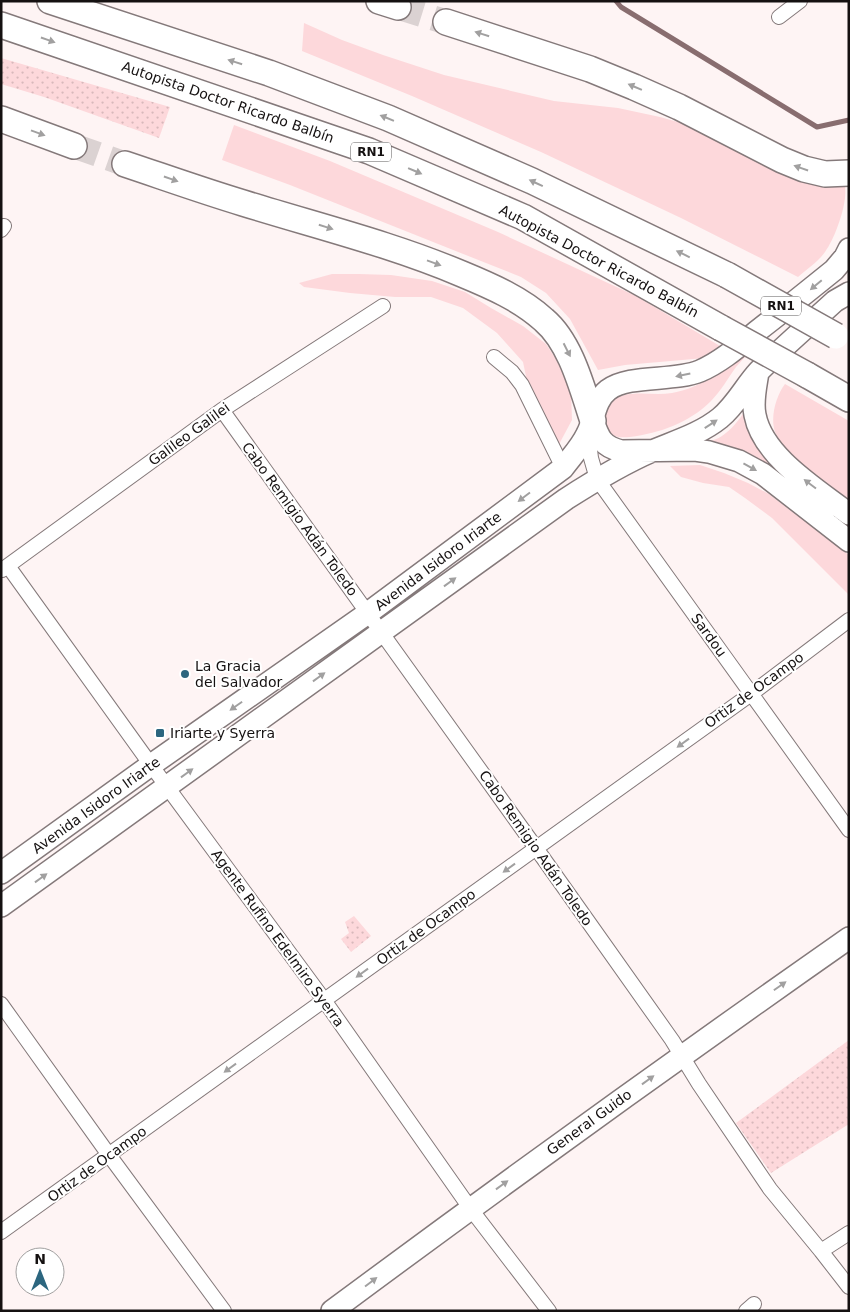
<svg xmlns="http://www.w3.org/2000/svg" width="850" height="1312" viewBox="0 0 850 1312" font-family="'DejaVu Sans',sans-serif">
<defs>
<pattern id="park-dots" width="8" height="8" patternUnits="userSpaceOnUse" patternTransform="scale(1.25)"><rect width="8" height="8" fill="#fdd8db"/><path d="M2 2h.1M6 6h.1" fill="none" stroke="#d8b8bb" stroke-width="1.8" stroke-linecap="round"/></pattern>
</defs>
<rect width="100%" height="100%" fill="#fef4f4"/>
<path fill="#fdd8db" d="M304 23 342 40 383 55 444 75 554 101 618 108 660 117 685 124 844 183C850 198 835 239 825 252 818 262 807 269 798 277L681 218 541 152 412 96 302 51Z
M234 125 330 161 498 232 636 296 725 349 705 358 625 365 598 370 570 319 546 293 521 277 290 185 222 160Z
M332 274H359L391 275 432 281 465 292 491 308 523 326 546 344 558 362 571 391 572 420 557 448 528 386 523 362 497 333 463 308 431 297H395L350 293 304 287 299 283Z
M754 347C748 354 742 360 736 367 728 378 721 391 711 401 689 423 660 433 630 437 625 437 619 438 615 436 600 429 602 405 616 398 633 390 653 396 672 393 703 388 729 365 754 347Z
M785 384 849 421V501C828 485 784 456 775 432 770 417 776 396 785 384Z
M745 411 749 433 782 473 753 457 707 443C712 440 718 439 722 436 732 429 739 420 745 411Z
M700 465 724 473 748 483 769 494 849 555V594H848L772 518 745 498 729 487 703 483 681 477 670 466Z"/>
<path fill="url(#park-dots)" d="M1 58 170 107 159 138 44 97 1 84Z
M354 916 371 936 351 952 341 939 349 933 345 922Z
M849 1040V1124L771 1173 736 1123Z"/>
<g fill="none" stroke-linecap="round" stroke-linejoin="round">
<path stroke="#886d6f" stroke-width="5" d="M616 1 621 7 817 127 849 120"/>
<path stroke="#dbd2d2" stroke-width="25" stroke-dasharray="25 12" stroke-linecap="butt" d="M398 7 446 22
M74 146 125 164"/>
<defs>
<path id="street" d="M779 17 800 1
M1 230 4 226
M494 357 512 372 522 385 563 468
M222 410 536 848 672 1040 699 1084 770 1189 821 1251 849 1287
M588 433 591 458 597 479 849 830
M8 566 151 765 324 1000 470 1208 549 1311
M2 570 222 410 383 306
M1 1004 109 1155 224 1311
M1 1232 751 694 849 620
M821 1251 849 1233
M746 1311 754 1304"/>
<path id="primary" d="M758 372C756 386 752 401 755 415 763 457 817 489 849 514
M593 421C599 438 602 446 621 451L695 450 709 452 739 461 763 474 849 541
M1 873 151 765 368 613 563 468C571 457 581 447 587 434 595 419 594 401 608 390 629 374 674 382 700 371 721 362 739 346 756 332 782 312 808 291 834 270L845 257 849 249
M1 906 566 499C594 481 622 464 652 451 676 441 700 434 720 418 736 405 745 386 759 371 783 347 810 324 835 301L849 293
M332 1311C503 1184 675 1060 849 938"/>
<path id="highway" d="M50 1 269 73 388 118 532 181 727 275
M379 1 398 7
M446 22 590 69 634 87 679 107 782 160 804 169 825 174 849 173
M1 25 369 151 523 217 721 328
M1 119 74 146
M125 164C164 177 203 191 243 203 317 226 391 244 462 274 491 286 521 299 544 320 571 343 582 388 593 421
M807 375 849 399"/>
</defs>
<use href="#street" stroke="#84797a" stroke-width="16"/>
<use href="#primary" stroke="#84797a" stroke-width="24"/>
<use href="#highway" stroke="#84797a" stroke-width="28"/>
<use href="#street" stroke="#fff" stroke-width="14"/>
<use href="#primary" stroke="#fff" stroke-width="21"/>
<use href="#highway" stroke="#fff" stroke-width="25"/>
<defs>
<path id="highway-bridge" d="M727 275 836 336
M721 328 807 375"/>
</defs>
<use href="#highway-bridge" stroke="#84797a" stroke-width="28" stroke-linecap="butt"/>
<use href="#highway-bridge" stroke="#fff" stroke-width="25"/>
</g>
<defs><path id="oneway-solid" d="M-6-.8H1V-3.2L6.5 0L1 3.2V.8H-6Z" transform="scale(1.25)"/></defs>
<g fill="#a1a0a0">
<use href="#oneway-solid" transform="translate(482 34) rotate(-162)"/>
<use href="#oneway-solid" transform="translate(48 40) rotate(19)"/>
<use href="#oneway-solid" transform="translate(235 62) rotate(-162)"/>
<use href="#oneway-solid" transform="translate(635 87) rotate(-157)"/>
<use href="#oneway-solid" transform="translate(387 118) rotate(-158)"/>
<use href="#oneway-solid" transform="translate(38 133) rotate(20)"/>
<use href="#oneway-solid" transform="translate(801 168) rotate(-161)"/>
<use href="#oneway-solid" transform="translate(415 171) rotate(23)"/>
<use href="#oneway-solid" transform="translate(171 179) rotate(19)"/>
<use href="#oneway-solid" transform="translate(536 183) rotate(-155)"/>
<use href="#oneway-solid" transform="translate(326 227) rotate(17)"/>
<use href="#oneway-solid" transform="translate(683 254) rotate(-154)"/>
<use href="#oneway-solid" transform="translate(434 263) rotate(20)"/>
<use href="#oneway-solid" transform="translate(816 285) rotate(140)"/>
<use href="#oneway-solid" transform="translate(567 350) rotate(63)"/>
<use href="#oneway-solid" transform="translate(683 375) rotate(168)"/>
<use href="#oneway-solid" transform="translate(711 424) rotate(-33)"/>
<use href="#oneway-solid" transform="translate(750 467) rotate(29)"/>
<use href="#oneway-solid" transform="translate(810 484) rotate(-143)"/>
<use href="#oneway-solid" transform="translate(524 497) rotate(143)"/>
<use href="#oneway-solid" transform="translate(450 582) rotate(-36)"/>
<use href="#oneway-solid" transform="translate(319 677) rotate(-36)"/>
<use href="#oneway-solid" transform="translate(236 706) rotate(145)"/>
<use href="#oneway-solid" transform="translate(683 743) rotate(144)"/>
<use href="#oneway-solid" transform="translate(187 773) rotate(-36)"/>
<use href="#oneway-solid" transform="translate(509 868) rotate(144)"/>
<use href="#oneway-solid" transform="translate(41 878) rotate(-36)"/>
<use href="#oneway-solid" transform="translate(362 973) rotate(144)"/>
<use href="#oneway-solid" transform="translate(780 986) rotate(-35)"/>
<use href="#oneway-solid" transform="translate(230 1068) rotate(144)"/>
<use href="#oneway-solid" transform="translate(648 1080) rotate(-36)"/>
<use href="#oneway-solid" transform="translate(502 1185) rotate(-36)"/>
<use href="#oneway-solid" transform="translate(371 1282) rotate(-37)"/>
</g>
<g fill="#2c667f" stroke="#fff" stroke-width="2">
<circle cx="185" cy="674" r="5"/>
<rect x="155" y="728" width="10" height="10" rx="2.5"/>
</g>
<g text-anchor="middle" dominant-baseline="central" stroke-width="4" stroke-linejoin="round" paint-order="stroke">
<g fill="#fff" stroke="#5b5858" stroke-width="1">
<rect x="351" y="142.5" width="40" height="19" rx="4"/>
<rect x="761" y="296.5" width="40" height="19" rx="4"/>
</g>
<g font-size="12" font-weight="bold" fill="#151111">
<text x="371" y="152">RN1</text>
<text x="781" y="306">RN1</text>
</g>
<g font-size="14" fill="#151111" stroke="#fff">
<text transform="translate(228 102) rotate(19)">Autopista Doctor Ricardo Balbín</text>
<text transform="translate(599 261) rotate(28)">Autopista Doctor Ricardo Balbín</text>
<text transform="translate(189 434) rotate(-36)">Galileo Galilei</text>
<text transform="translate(300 519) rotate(54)">Cabo Remigio Adán Toledo</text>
<text transform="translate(438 561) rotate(-37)">Avenida Isidoro Iriarte</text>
<text transform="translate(709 635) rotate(54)">Sardou</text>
<text transform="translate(754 690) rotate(-36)">Ortiz de Ocampo</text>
<text transform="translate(96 805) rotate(-36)">Avenida Isidoro Iriarte</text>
<text transform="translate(536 848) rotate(55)">Cabo Remigio Adán Toledo</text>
<text transform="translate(426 927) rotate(-36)">Ortiz de Ocampo</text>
<text transform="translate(278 938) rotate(54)">Agente Rufino Edelmiro Syerra</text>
<text transform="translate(589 1122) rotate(-36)">General Guido</text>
<text transform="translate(97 1164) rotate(-36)">Ortiz de Ocampo</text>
</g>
<g font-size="14" fill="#151111" stroke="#fff" text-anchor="start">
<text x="195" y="666">La Gracia<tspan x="195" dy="16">del Salvador</tspan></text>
<text x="170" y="733">Iriarte y Syerra</text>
</g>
</g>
<rect width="850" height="1312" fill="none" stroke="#151111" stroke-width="5"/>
<g transform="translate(40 1272)"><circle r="24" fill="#ffffff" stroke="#a1a0a0"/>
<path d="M0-4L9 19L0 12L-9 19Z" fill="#2c667f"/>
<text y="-8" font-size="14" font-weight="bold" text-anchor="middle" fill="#151111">N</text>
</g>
</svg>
